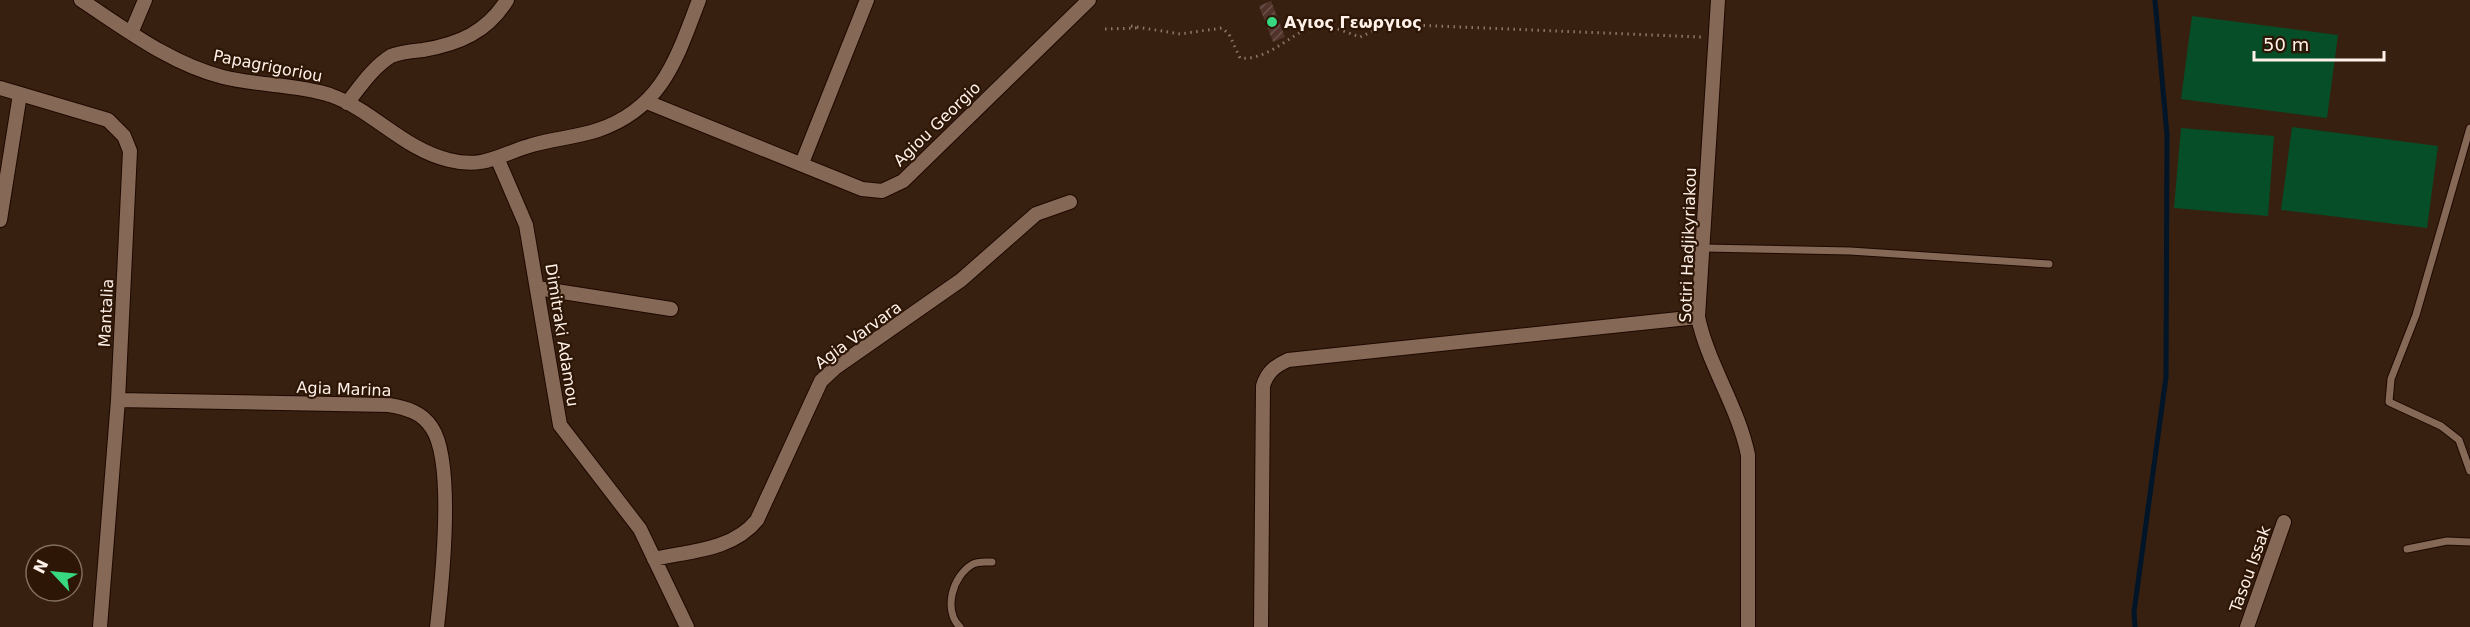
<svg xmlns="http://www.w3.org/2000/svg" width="2470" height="627" viewBox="0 0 2470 627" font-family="'DejaVu Sans',sans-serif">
<defs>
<pattern id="building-hatch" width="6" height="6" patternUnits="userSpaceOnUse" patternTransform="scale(1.5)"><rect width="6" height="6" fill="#51332c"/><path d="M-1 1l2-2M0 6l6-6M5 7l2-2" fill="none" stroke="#6b514b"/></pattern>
</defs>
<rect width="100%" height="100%" fill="#37200f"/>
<path fill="#064e27" d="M2192 16 2338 35 2327 118 2181 99Z
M2292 127 2438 146 2427 228 2281 210Z
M2181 128 2274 136 2268 216 2174 208Z"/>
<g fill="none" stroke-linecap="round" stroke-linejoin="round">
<path stroke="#011528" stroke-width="5" d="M2135 627 2134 612 2166 377 2167 135 2155 0"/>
</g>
<path fill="url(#building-hatch)" d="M1271 1 1285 37 1273 42 1259 6Z"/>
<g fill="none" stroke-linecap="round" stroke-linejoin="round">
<defs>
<path id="lane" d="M2470 128 2416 315 2391 379 2389 402 2441 426 2459 440 2470 471
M1703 248 1850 251 2049 264
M2407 549 2447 541 2470 542
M960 627C943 610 952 576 973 564 978 561 986 562 992 562"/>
<path id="street" d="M81 0C125 29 171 64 223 77 258 86 296 84 330 95 373 110 403 149 449 160 485 169 500 154 532 145 553 139 577 137 598 130 663 108 677 57 699 0
M1718 0 1698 317C1708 365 1738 406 1748 455V627
M131 33 145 0
M0 88 108 120 124 136 130 151 118 400 100 627
M647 102 862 189 882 191 903 181 1089 0
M347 103C360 87 373 67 391 56 400 52 413 51 423 50 459 44 487 32 507 0
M498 160 526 225 560 425 640 529 687 627
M802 163 867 0
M0 220 20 94
M537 288 671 309
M118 400 389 405C406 408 422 412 432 428 455 463 442 583 437 627
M654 559C690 551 733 550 757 520L821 381 835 368 961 280 1036 214 1070 202
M1261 627 1263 386C1267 372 1275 366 1288 360L1698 317
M2247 627 2284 522"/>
</defs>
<use href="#lane" stroke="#1e0800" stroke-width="9"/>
<use href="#street" stroke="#1e0800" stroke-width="16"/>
<path stroke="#8b786b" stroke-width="3" stroke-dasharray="1.5 4.5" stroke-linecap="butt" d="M1131 26 1180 34 1222 28 1229 34 1240 58C1271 62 1300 23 1323 25 1335 27 1348 33 1360 37L1389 24 1701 37
M1105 29 1139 28"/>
<use href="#lane" stroke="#856956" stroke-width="7"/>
<use href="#street" stroke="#856956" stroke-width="14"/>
</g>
<circle fill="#38d880" stroke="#2d1605" stroke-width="2" cx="1272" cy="22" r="6"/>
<g text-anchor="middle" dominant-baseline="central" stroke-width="4.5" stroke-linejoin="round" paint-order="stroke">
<g font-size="16" font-weight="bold" fill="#fff1e9" stroke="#2d1605" text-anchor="start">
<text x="1284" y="22">Αγιος Γεωργιος</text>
</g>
<g font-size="16" fill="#fff1e9" stroke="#2d1605">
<text transform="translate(268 66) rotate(11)">Papagrigoriou</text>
<text transform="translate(937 124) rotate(-44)">Agiou Georgio</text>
<text transform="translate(1688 245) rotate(-88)">Sotiri Hadjikyriakou</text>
<text transform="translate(106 313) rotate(-87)">Mantalia</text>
<text transform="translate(562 335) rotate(81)">Dimitraki Adamou</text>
<text transform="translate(858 335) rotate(-36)">Agia Varvara</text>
<text transform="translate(344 389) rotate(2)">Agia Marina</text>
<text transform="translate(2250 569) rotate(-70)">Tasou Issak</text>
</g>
</g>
<g transform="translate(54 573) rotate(296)"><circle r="28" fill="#2d1605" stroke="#816e60" stroke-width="1.5"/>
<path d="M0-4.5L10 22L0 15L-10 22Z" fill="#38d880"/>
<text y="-9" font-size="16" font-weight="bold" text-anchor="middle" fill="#fff1e9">N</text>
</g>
<path d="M2254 51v9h130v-9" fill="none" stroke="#fff1e9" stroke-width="3"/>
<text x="2263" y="51" font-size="18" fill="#fff1e9" stroke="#2d1605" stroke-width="4.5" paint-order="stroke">50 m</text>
</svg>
